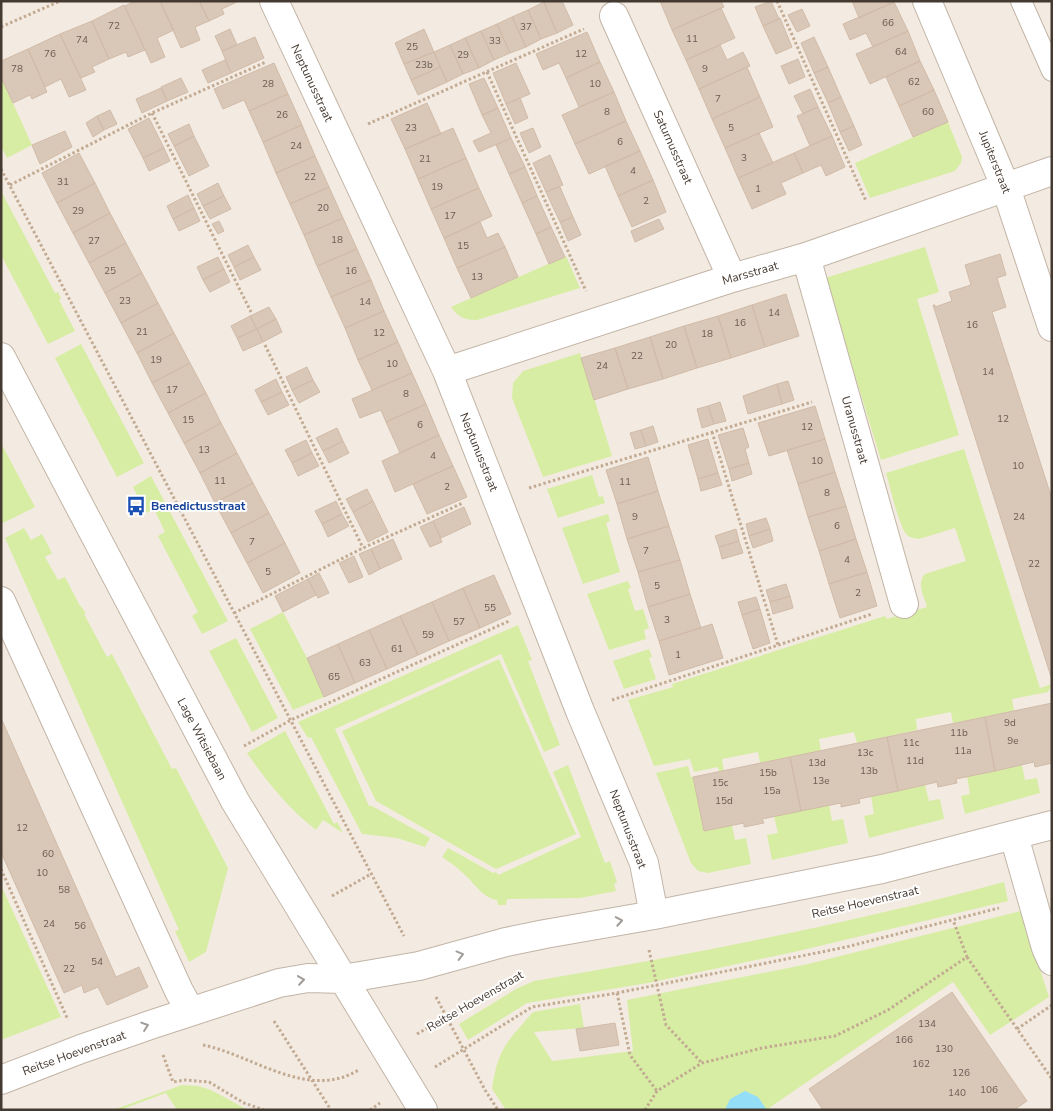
<svg xmlns="http://www.w3.org/2000/svg" width="1053" height="1111" viewBox="0 0 1053 1111" font-family="'Nunito Sans',sans-serif">
<rect width="100%" height="100%" fill="#f3ebe1"/>
<path fill="#d7eda4" d="M1 77 32 145 7 158 1 146Z
M948 122 962 157 961 163 955 171 870 198 855 163Z
M1 191 55 293 58 292 61 298 59 300 75 331 48 344 1 255Z
M925 247 939 292 917 299 959 435 881 460 825 278Z
M566 256 580 288 477 320C464 320 458 317 451 307Z
M81 344 144 463 117 477 55 358Z
M580 353 612 456 543 477 512 398 513 383 523 371Z
M1 443 35 507 1 524Z
M964 449 1040 688 1052 684 1048 692 1012 699 1014 711 953 723 951 712 916 719 917 730 857 743 854 732 819 739 821 751 760 763 758 752 722 759 724 771H719L718 767 694 772 690 759 654 766 628 700 673 687 672 684 885 616 887 619 927 607C924 596 916 583 925 574L966 561 955 528 919 539C915 538 910 538 907 535 899 527 890 486 886 473Z
M592 475 599 497 603 496 605 503 558 518 547 489Z
M151 476 228 621 202 634 192 616 198 612 158 536 165 532 154 509 146 513 133 487Z
M608 514 610 521 606 523 620 572 583 584 562 528Z
M24 528 31 540 42 534 52 553 45 557 58 580 65 577 79 604 86 613 84 614 107 657 112 654 172 769 176 768 228 868 206 952 189 962 175 931 179 930 5 538Z
M628 581 631 588 628 589 635 611 643 609 649 628 644 630 646 639 609 650 587 594Z
M283 612 307 658 324 697 293 710 250 629Z
M518 625 532 660 528 661 560 745 544 752 501 654 335 729 369 806H372L430 838 425 847 397 838 362 834 312 739 311 737 308 738 298 722Z
M236 638 278 718 252 732 209 651Z
M649 649 652 657 649 658 656 679 624 689 613 661Z
M499 659 576 834 496 869 376 801 342 731Z
M285 731 334 824 337 822 343 833 323 820 316 830C288 808 267 782 247 753Z
M568 765 605 863 610 861 617 882 614 884 616 891 580 898 507 899 506 905H498L497 900C483 898 475 884 465 875 458 868 450 862 442 857L448 848 493 873 496 872 498 875 581 837 553 772Z
M1022 765 1025 780 1037 778 1040 793 965 814 961 796 970 794 967 776Z
M688 766 691 777H693L704 831 732 825 735 840 746 838 751 864 708 873 698 871 691 863 656 773Z
M925 785 929 801 940 799 944 819 869 838 864 816 874 814 871 796Z
M829 805 832 821 843 819 848 843 772 860 767 835 778 833 774 816Z
M1004 882 1008 901 794 952 648 983 527 1003 468 1040 459 1024 516 989 534 981C692 954 849 924 1004 882Z
M1 885 61 1017 1 1040Z
M1021 911 1049 997 990 1035 953 982 769 1108 770 1110H506L492 1089C498 1048 507 1042 533 1012L580 1004 584 1028 534 1032 552 1061 633 1051 627 1000 808 964Z
M182 1085 198 1086 211 1090 248 1110H177L166 1093 120 1110H113Z"/>
<path fill="#95def8" d="M745 1091 758 1097 767 1110H725L730 1099Z"/>
<path fill="#d9c7b8" stroke="#d1bba8" d="M135 1H160L174 30 157 38 165 57 151 63 125 6Z
M160 1H199L209 21 195 27 200 40 181 48Z
M199 1H239L222 9 224 14 209 21Z
M546 1H562L573 25 557 33 544 2Z
M660 1H721L724 7 672 30Z
M771 1 779 19 763 26 755 7Z
M852 1H894V2L859 18Z
M544 2 557 33 541 39 528 10Z
M894 2 908 31 873 47 866 33 850 40 843 24Z
M124 5 145 50 128 57 126 52 109 59 92 21Z
M721 8 735 38 686 60 672 30Z
M802 9 810 26 797 32 788 15Z
M528 10 541 39 526 47 512 17Z
M512 17 526 47 510 53 497 24Z
M780 18 792 47 776 54 763 26Z
M92 21 109 59 92 67 95 72 81 78 60 34Z
M497 24 510 53 494 60 481 31Z
M230 29 237 45 222 51 215 36Z
M424 29 434 52 404 64 395 43Z
M481 31 494 60 479 68 465 38Z
M908 31 920 61 870 84 856 54Z
M587 32 600 62 566 78 559 63 543 70 536 54Z
M60 34 86 90 69 97 61 79 45 87 28 49Z
M255 37 264 58 231 73 222 51Z
M814 37 828 67 814 73 801 43Z
M465 38 479 68 463 74 450 45Z
M450 45 463 74 447 82 434 52Z
M720 45 727 60 743 52 750 66 699 89 686 60Z
M28 49 47 92 32 99 30 95 13 103 1 77V61Z
M434 52 440 67 411 80 404 64Z
M798 59 805 77 789 84 781 66Z
M225 60 231 73 208 83 202 70Z
M920 61 934 90 899 106 886 77Z
M600 62 614 92 579 107 566 78Z
M274 63 288 94 249 111 244 100 223 109 214 89Z
M516 63 530 94 506 104 493 73Z
M440 67 447 82 418 95 411 80Z
M747 67 760 97 712 119 699 89Z
M828 67 841 97 828 103 814 73Z
M181 78 188 92 167 101 161 87Z
M484 78 498 108 482 115 469 84Z
M161 88 167 101 142 113 136 99Z
M810 89 818 107 803 114 794 96Z
M934 90 948 122 913 137 899 106Z
M614 92 626 121 575 144 562 115Z
M288 94 302 125 263 142 249 111Z
M760 97 773 127 725 148 712 119Z
M841 97 854 126 840 132 828 103Z
M520 98 528 118 515 124 506 104Z
M427 103 441 134 405 149 391 119Z
M818 107 832 136 810 146 797 116Z
M498 108 511 138 479 152 473 141 491 133 482 115Z
M110 110 117 124 104 130 97 116Z
M97 116 104 130 93 137 86 123Z
M149 118 164 148 143 158 128 129Z
M626 121 640 151 589 174 575 144Z
M189 124 194 136 174 146 168 134Z
M302 125 315 156 276 173 263 142Z
M854 126 862 145 849 151 840 132Z
M453 128 466 158 418 179 405 149Z
M533 128 541 147 529 153 520 133Z
M65 131 72 147 40 164 32 145Z
M759 133 773 163 738 178 725 148Z
M194 136 209 166 189 176 174 146Z
M832 136 845 167 826 176 821 165 803 173 794 153Z
M511 138 525 167 509 174 496 145Z
M164 148 170 161 149 171 143 158Z
M640 151 653 180 618 196 605 166Z
M79 153 95 183 57 203 42 173Z
M794 153 803 173 781 183 786 194 752 209 738 178Z
M550 155 563 185 546 192 533 163Z
M315 156 329 187 290 204 276 173Z
M466 158 479 188 431 209 418 179Z
M525 167 537 196 522 203 509 174Z
M653 180 666 212 632 227 618 196Z
M95 183 110 213 73 233 57 203Z
M218 183 224 196 203 206 197 194Z
M329 187 343 218 304 235 290 204Z
M560 187 573 217 560 222 546 192Z
M479 188 492 216 444 238 431 209Z
M188 195 194 208 173 219 167 206Z
M224 196 231 209 210 219 203 206Z
M537 196 551 227 536 234 522 203Z
M194 208 200 221 179 231 173 219Z
M110 213 126 243 89 263 73 233Z
M573 217 581 235 568 241 560 222Z
M343 218 357 249 317 266 304 235Z
M659 219 664 229 635 242 631 231Z
M219 221 224 231 218 234 212 224Z
M480 222 487 238 498 233 505 247 457 268 444 238Z
M551 227 565 257 549 264 536 234Z
M126 243 142 273 105 293 89 263Z
M248 245 254 257 234 267 228 255Z
M505 247 518 277 471 298 457 268Z
M357 249 371 280 331 297 317 266Z
M1000 254 1006 275 997 278 1006 307 992 312 1052 499V680L933 305H935V307L952 301 949 292 971 285 965 265Z
M218 257 224 269 203 280 197 267Z
M254 257 261 270 240 280 234 267Z
M224 269 230 282 210 292 203 280Z
M142 273 158 303 121 323 105 293Z
M371 280 384 311 345 328 331 297Z
M786 294 799 336 765 347 752 305Z
M158 303 174 333 137 353 121 323Z
M752 305 765 347 731 358 718 316Z
M269 307 276 319 257 329 250 316Z
M384 311 398 342 358 360 345 328Z
M250 316 257 329 237 338 231 326Z
M718 316 731 358 697 368 684 326Z
M276 319 282 332 263 342 257 329Z
M684 326 697 368 663 379 650 337Z
M257 329 263 342 243 351 237 338Z
M174 333 190 363 152 383 137 353Z
M650 337 663 379 628 389 615 348Z
M398 342 412 373 372 390 358 360Z
M615 348 628 389 594 400 581 358Z
M190 363 206 393 168 413 152 383Z
M307 367 313 380 292 390 286 377Z
M412 373 426 404 386 422 381 410 360 418 352 399Z
M276 379 282 392 261 402 255 390Z
M313 380 320 392 299 403 292 390Z
M788 381 794 400 782 404 777 384Z
M777 384 782 404 748 414 743 396Z
M282 392 289 405 268 415 261 402Z
M206 393 221 423 184 443 168 413Z
M720 402 726 421 714 424 708 406Z
M426 404 439 435 400 453 386 422Z
M708 406 714 424 702 428 697 409Z
M815 406 825 439 769 456 758 423Z
M221 423 237 453 200 473 184 443Z
M653 426 658 442 646 446 641 430Z
M337 428 343 441 323 451 316 438Z
M743 428 749 447 745 449 749 463 729 469 718 435Z
M641 430 646 446 635 449 630 433Z
M439 435 453 466 395 492 382 461Z
M708 439 718 473 698 479 688 445Z
M825 439 835 472 798 484 787 450Z
M306 440 312 453 292 463 285 450Z
M343 441 349 453 329 463 323 451Z
M237 453 253 483 215 503 200 473Z
M312 453 319 466 298 476 292 463Z
M648 457 658 491 617 504 606 470Z
M749 463 752 474 732 481 729 469Z
M453 466 467 497 427 514 413 484Z
M835 472 846 506 808 517 798 484Z
M718 473 722 485 701 491 698 479Z
M253 483 269 513 231 533 215 503Z
M367 489 373 501 353 512 346 499Z
M658 491 669 526 627 539 617 504Z
M336 501 342 514 322 524 315 511Z
M373 501 388 532 368 542 353 512Z
M846 506 856 539 819 551 808 517Z
M464 507 471 524 441 538 433 521Z
M269 513 285 543 247 563 231 533Z
M342 514 349 526 328 537 322 524Z
M766 518 770 529 749 536 746 524Z
M433 521 442 542 430 547 420 527Z
M669 526 680 560 638 572 627 539Z
M736 529 739 541 719 547 715 536Z
M770 529 773 541 753 548 749 536Z
M393 539 402 559 380 569 371 549Z
M856 539 867 572 829 584 819 551Z
M739 541 743 553 722 559 719 547Z
M285 543 300 573 263 593 247 563Z
M371 549 380 569 369 575 359 554Z
M354 556 363 577 349 583 339 563Z
M680 560 690 594 648 607 638 572Z
M867 572 877 606 840 618 829 584Z
M319 573 329 593 318 598 308 579Z
M494 575 511 614 480 628 463 588Z
M308 579 316 595 283 612 275 596Z
M786 584 790 596 770 602 766 590Z
M463 588 480 628 449 641 432 602Z
M690 594 701 628 659 641 648 607Z
M790 596 793 608 773 614 770 602Z
M756 597 760 609 742 615 738 602Z
M432 602 449 641 418 655 400 616Z
M760 609 770 643 753 649 742 615Z
M400 616 418 655 387 669 369 630Z
M712 624 723 658 669 675 659 641Z
M369 630 387 669 355 683 338 644Z
M338 644 355 683 324 697 307 658Z
M1052 703V763L1035 767 1034 762 995 771 985 717Z
M985 717 995 771 956 779 957 783 938 787 937 782 898 791 887 737Z
M1 718 116 977 139 967 148 987 107 1005 98 987 84 993 82 985 64 993 1 852Z
M887 737 898 791 859 799 860 803 841 807V803L801 811 790 757Z
M790 757 801 811 762 819 764 823 744 827V823L704 831 693 777Z
M952 992 1027 1101 1014 1110H823L809 1089Z
M615 1023 619 1045 580 1051 576 1029Z"/>
<g fill="none" stroke-linecap="round" stroke-linejoin="round">
<defs>
<path id="lane" d="M1021 1 1052 71"/>
<path id="street" d="M274 1 447 371 580 711 644 863 654 915
M927 1 1006 188 1052 327
M614 16 732 278
M806 257 904 604
M1 357 235 801 423 1110
M447 371 732 278 806 257 1052 171
M1 601 179 991 190 1011
M1014 836 1046 948 1052 961
M1 1080 81 1049 153 1024 279 983 308 978 343 979 419 966 506 942 545 934 654 915 882 869 1052 825"/>
</defs>
<use href="#lane" stroke="#c2b4a6" stroke-width="22"/>
<use href="#street" stroke="#c2b4a6" stroke-width="30"/>
<path stroke="#c3aa92" stroke-width="3" stroke-dasharray="2.5 2.5" stroke-linecap="butt" d="M777 1 866 201
M1 27 60 1
M487 72 586 291
M152 113 251 312
M368 124 584 29
M1 169 404 936
M10 185 152 113 266 62
M265 345 363 548
M712 432 778 645
M529 488 812 402
M234 613 363 548 463 503
M612 700 872 614
M244 746 291 720 509 621
M1 869 68 1020
M332 896 371 874
M649 950 666 1025 702 1063
M967 957 1052 1079
M617 993 630 1055 657 1091
M436 997 485 1090 498 1110
M274 1021 331 1110
M1017 1029 1052 1005
M417 1034 520 975
M203 1045C253 1055 309 1102 360 1069
M163 1055 173 1082 185 1080 209 1082 244 1103 264 1110
M435 1067 532 1007 617 993 846 947 999 908
M370 1110 380 1103
M645 1110 657 1091 702 1063 762 1048 835 1036 888 1010 967 957 953 920"/>
<use href="#lane" stroke="#fff" stroke-width="20"/>
<use href="#street" stroke="#fff" stroke-width="28"/>
</g>
<defs><path id="oneway-chevron" d="M-2-3.5L2.5 0L-2 3.5" fill="none" stroke-width="1.6" stroke-linecap="round" stroke-linejoin="round" transform="scale(1.25)"/></defs>
<g stroke="#a29c98">
<use href="#oneway-chevron" transform="translate(619 921) rotate(-10)"/>
<use href="#oneway-chevron" transform="translate(460 955) rotate(-15)"/>
<use href="#oneway-chevron" transform="translate(301 980) rotate(-8)"/>
<use href="#oneway-chevron" transform="translate(145 1026) rotate(-19)"/>
</g>
<defs>
<symbol id="bus-bare" viewBox="-9 -9 18 18"><path d="M-5-6H5V4H4V6H2V4H-2V6H-4V4H-5ZM-3.5-4V0h7V-4ZM-3.5 1.2v1.5H-2V1.2ZM2 1.2v1.5H3.5V1.2Z" fill="#1a4fb4" stroke="#fff" stroke-width="2.5" paint-order="stroke"/></symbol>
</defs>
<g fill-rule="evenodd">
<use href="#bus-bare" x="122" y="492" width="28" height="28"/>
</g>
<g text-anchor="middle" dominant-baseline="central" stroke-width="4" stroke-linejoin="round" paint-order="stroke">
<g font-size="10" fill="#6a5d53">
<text x="888" y="23">66</text>
<text x="114" y="26">72</text>
<text x="526" y="27">37</text>
<text x="692" y="39">11</text>
<text x="82" y="40">74</text>
<text x="495" y="41">33</text>
<text x="412" y="47">25</text>
<text x="901" y="52">64</text>
<text x="50" y="54">76</text>
<text x="581" y="54">12</text>
<text x="463" y="55">29</text>
<text x="424" y="65">23b</text>
<text x="17" y="69">78</text>
<text x="705" y="69">9</text>
<text x="914" y="82">62</text>
<text x="268" y="84">28</text>
<text x="595" y="84">10</text>
<text x="718" y="99">7</text>
<text x="607" y="112">8</text>
<text x="928" y="112">60</text>
<text x="282" y="115">26</text>
<text x="411" y="128">23</text>
<text x="731" y="128">5</text>
<text x="620" y="142">6</text>
<text x="296" y="146">24</text>
<text x="744" y="158">3</text>
<text x="425" y="159">21</text>
<text x="633" y="171">4</text>
<text x="310" y="177">22</text>
<text x="63" y="182">31</text>
<text x="437" y="187">19</text>
<text x="758" y="189">1</text>
<text x="646" y="201">2</text>
<text x="323" y="208">20</text>
<text x="78" y="211">29</text>
<text x="450" y="216">17</text>
<text x="337" y="240">18</text>
<text x="94" y="241">27</text>
<text x="463" y="246">15</text>
<text x="110" y="271">25</text>
<text x="351" y="271">16</text>
<text x="477" y="277">13</text>
<text x="125" y="301">23</text>
<text x="365" y="302">14</text>
<text x="774" y="313">14</text>
<text x="740" y="323">16</text>
<text x="972" y="325">16</text>
<text x="142" y="332">21</text>
<text x="379" y="333">12</text>
<text x="707" y="334">18</text>
<text x="671" y="345">20</text>
<text x="637" y="356">22</text>
<text x="156" y="360">19</text>
<text x="392" y="364">10</text>
<text x="602" y="366">24</text>
<text x="988" y="372">14</text>
<text x="172" y="390">17</text>
<text x="406" y="394">8</text>
<text x="1003" y="419">12</text>
<text x="188" y="420">15</text>
<text x="420" y="425">6</text>
<text x="807" y="427">12</text>
<text x="204" y="450">13</text>
<text x="433" y="456">4</text>
<text x="817" y="461">10</text>
<text x="1018" y="466">10</text>
<text x="220" y="481">11</text>
<text x="625" y="482">11</text>
<text x="447" y="487">2</text>
<text x="827" y="493">8</text>
<text x="635" y="517">9</text>
<text x="1019" y="517">24</text>
<text x="837" y="526">6</text>
<text x="252" y="542">7</text>
<text x="646" y="551">7</text>
<text x="847" y="560">4</text>
<text x="1034" y="564">22</text>
<text x="268" y="572">5</text>
<text x="657" y="586">5</text>
<text x="858" y="593">2</text>
<text x="490" y="608">55</text>
<text x="667" y="620">3</text>
<text x="459" y="622">57</text>
<text x="428" y="635">59</text>
<text x="397" y="649">61</text>
<text x="678" y="655">1</text>
<text x="365" y="663">63</text>
<text x="334" y="677">65</text>
<text x="1010" y="723">9d</text>
<text x="959" y="733">11b</text>
<text x="1013" y="741">9e</text>
<text x="911" y="743">11c</text>
<text x="963" y="751">11a</text>
<text x="865" y="753">13c</text>
<text x="915" y="761">11d</text>
<text x="817" y="763">13d</text>
<text x="869" y="771">13b</text>
<text x="768" y="773">15b</text>
<text x="821" y="781">13e</text>
<text x="720" y="783">15c</text>
<text x="772" y="791">15a</text>
<text x="724" y="801">15d</text>
<text x="22" y="828">12</text>
<text x="48" y="854">60</text>
<text x="42" y="873">10</text>
<text x="64" y="890">58</text>
<text x="49" y="924">24</text>
<text x="80" y="926">56</text>
<text x="97" y="962">54</text>
<text x="69" y="969">22</text>
<text x="927" y="1024">134</text>
<text x="904" y="1040">166</text>
<text x="944" y="1049">130</text>
<text x="921" y="1064">162</text>
<text x="961" y="1073">126</text>
<text x="989" y="1090">106</text>
<text x="957" y="1093">140</text>
</g>
<g font-size="12" fill="#453a31" stroke="#fff">
<text transform="translate(312 83) rotate(65)">Neptunusstraat</text>
<text transform="translate(673 147) rotate(66)">Saturnusstraat</text>
<text transform="translate(995 162) rotate(68)">Jupiterstraat</text>
<text transform="translate(750 273) rotate(-16)">Marsstraat</text>
<text transform="translate(855 430) rotate(74)">Uranusstraat</text>
<text transform="translate(479 452) rotate(68)">Neptunusstraat</text>
<text transform="translate(202 739) rotate(62)">Lage Witsiebaan</text>
<text transform="translate(628 829) rotate(69)">Neptunusstraat</text>
<text transform="translate(865 902) rotate(-13)">Reitse Hoevenstraat</text>
<text transform="translate(475 1001) rotate(-30)">Reitse Hoevenstraat</text>
<text transform="translate(74 1053) rotate(-20)">Reitse Hoevenstraat</text>
</g>
<g font-size="12" font-weight="bold" fill="#164399" stroke="#fff" text-anchor="start">
<text x="151" y="506">Benedictusstraat</text>
</g>
</g>
<rect width="1053" height="1111" fill="none" stroke="#453a31" stroke-width="5"/>
</svg>
